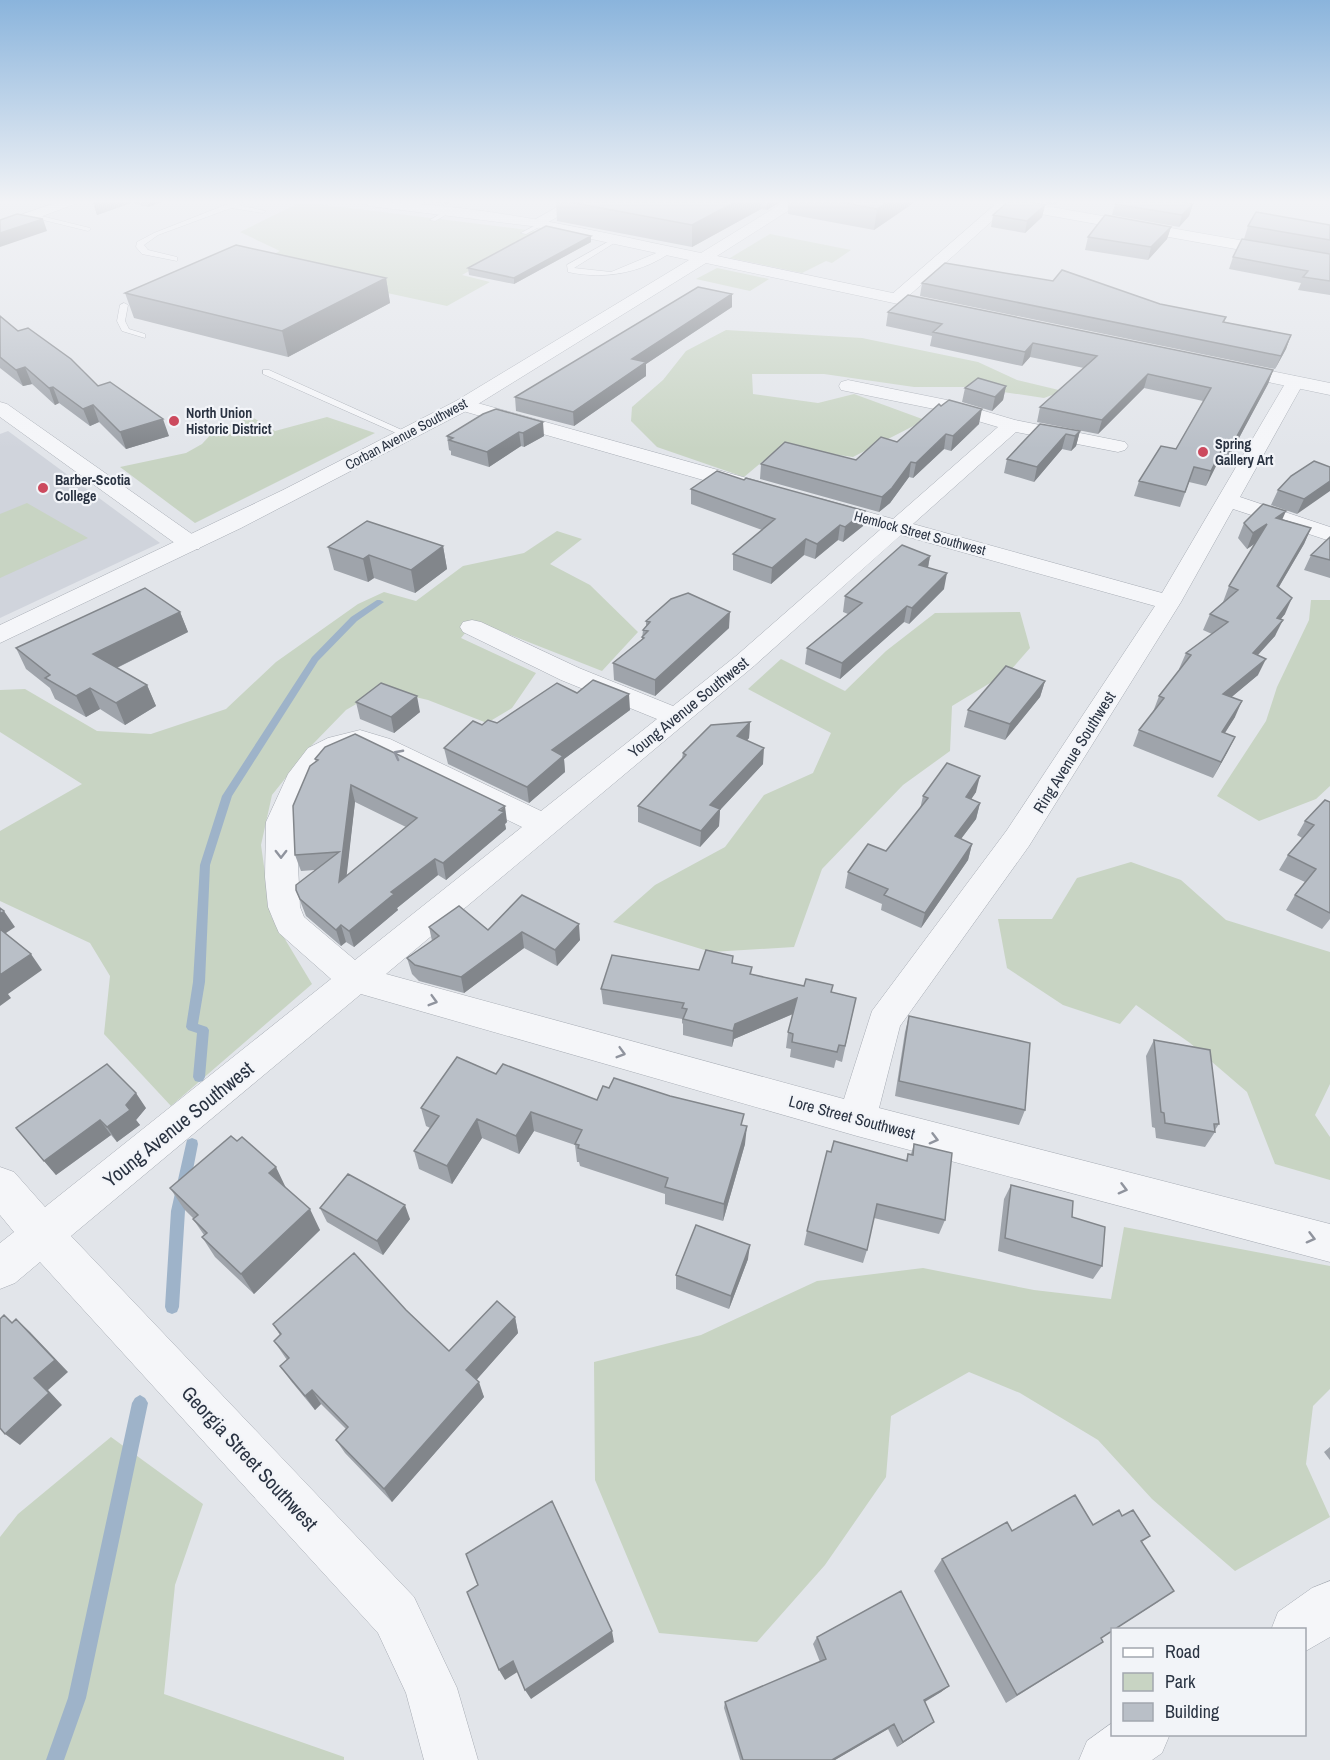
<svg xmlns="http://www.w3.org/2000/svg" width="1330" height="1760" viewBox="0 0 1330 1760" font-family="'Archivo Narrow',sans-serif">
<rect width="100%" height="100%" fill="#e2e5ea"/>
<path fill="#d0d4dc" d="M8 431 160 543 0 618V434Z"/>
<path fill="#c8d4c3" d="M301 202 513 228 539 232 462 275 490 282 447 306 254 264 280 251 240 232Z
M770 234 851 250 832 263 826 261 802 273 730 258Z
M717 268 769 279 750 291 696 279Z
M726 330 862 338 978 362 1017 380 1063 391 1044 398 970 387H914L824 374H752L753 394 818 403 854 394 925 420 853 457 780 447 744 477 657 447 631 421 632 407 663 380 686 351Z
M252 417 275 431 327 417 375 433 195 523 120 467 186 453 202 444 214 431Z
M27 503 88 538 0 578V514Z
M557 531 582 539 550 564 590 585 638 632 602 671 475 621 461 638 536 673 512 708 487 723 428 700 382 689 346 710 312 745 272 795 261 845 271 916 312 984 171 1106 104 1034 110 976 90 943 0 901V831L82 784 0 732V690L25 689 97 731 151 734 226 709 276 662 358 604 384 592 416 601 463 566 524 553Z
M1311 600H1330V786L1316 799 1259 821 1217 796 1266 721 1277 687 1309 620Z
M1020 612 1030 648 1010 671 952 706 950 751 903 785 822 869 794 947 711 952 613 922 655 885 725 847 764 795 813 773 831 733 748 689 781 659 845 691 886 651 935 613Z
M1131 862 1181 880 1226 920 1330 952V1084L1315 1115 1330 1137V1180L1275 1164 1247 1092 1190 1043 1136 1005 1120 1024 1063 1005 1007 968 998 919H1052L1077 878Z
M1124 1227 1330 1266V1389L1313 1406 1306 1464 1330 1517 1235 1571 1152 1499 1098 1440 1020 1393 969 1372 891 1416 886 1477 825 1565 757 1642 659 1633 595 1480 594 1362 701 1335 817 1281 923 1268 1034 1290 1111 1299Z
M111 1437 203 1504 175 1585 164 1694 344 1757V1760H0V1537L18 1514Z"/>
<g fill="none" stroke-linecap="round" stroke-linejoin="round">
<path fill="#9eb3c9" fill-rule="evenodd" d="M377 600H380L384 602 357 621 318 661 232 796 210 865 205 982 198 1024 207 1027 209 1030 205 1077 203 1081 199 1082 195 1081 193 1077 197 1033 188 1030 186 1027 193 982 200 865 222 796 312 657 351 617Z
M192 1138 197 1140 198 1144 185 1211 179 1307 177 1312 172 1314 167 1312 165 1307 171 1211 186 1144 187 1140Z
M140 1395 145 1398 148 1403 86 1698 64 1760H46L68 1698 132 1403 135 1398Z"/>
<defs>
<path id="service" d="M233 202H243L238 205 266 211 263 213 231 208 158 235 144 245 148 250 177 257V261L142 254 136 247 137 242 154 233Z
M447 210 449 213 435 221 430 220Z
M33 214 90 228 91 229 88 231 31 217Z
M540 223 545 224 526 234 521 233Z
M613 239 619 240 574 268 611 272 666 249 673 251C642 273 605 280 568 272L567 265Z
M124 303 128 305 125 321 129 329 145 334V338L122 331 117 321 120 305Z
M263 370H269L413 435 405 437 263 374Z"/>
<path id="minor" d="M566 202H585L541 226H531L529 223Z
M998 202 1011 204 903 301H891L889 298 891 295Z
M1295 376 1304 382 1240 497 1330 527V541L1233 509 1181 602 1029 846 900 1026 879 1108 1330 1224V1262L857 1136 361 994 71 1236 414 1597 457 1688 478 1760H424L406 1693 378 1633 40 1262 15 1283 0 1289V1243L14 1232 0 1215V1167L14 1172 45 1207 331 979 279 933 275 924 268 907 265 877 266 822 288 774 308 748 328 738 360 730 390 739 541 811 657 719 561 680 463 632 460 627 463 622 472 620 481 622 579 668 673 706 736 656 881 529 814 511 811 506 814 501 822 499 893 519 998 427 944 411 841 390 839 386 841 382 848 380 947 400 1015 420 1125 442 1128 446 1125 450 1118 452 1016 432 913 524 1162 593 1286 382ZM901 535 1155 606 1007 830 872 1011 844 1099 386 974 754 666ZM359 748 522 827 355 960 304 917 300 907 296 822 315 777 328 762 347 751Z
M463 399 761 482 764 487 761 492H745L456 409 453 405 456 401Z
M0 402 7 404 199 539 202 544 199 549H183L0 417Z
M1330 1581V1637L1304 1652V1630H1271L1278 1612 1312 1588Z
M1112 1723V1734H1170L1162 1753 1152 1760H1079L1087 1741Z"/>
<path id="tertiary" d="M362 202C477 202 589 230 701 253L784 202H802L717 256 945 304 954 309 945 314 706 263 470 409 241 528 0 643V625L283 490 456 401 689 260 531 226 369 206Z
M1227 362 1330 383V395L1220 372 1218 368Z"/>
<path id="secondary" d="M58 202H80L0 232V222Z
M989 202H1023L1330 256V266L996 206Z"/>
</defs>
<use href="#service" stroke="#a7acb4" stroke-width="1"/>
<use href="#minor" stroke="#a7acb4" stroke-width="1"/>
<use href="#tertiary" stroke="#a7acb4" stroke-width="1"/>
<use href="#secondary" stroke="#a7acb4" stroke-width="1"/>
<use href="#service" fill="#f5f6f9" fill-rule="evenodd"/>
<use href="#minor" fill="#f5f6f9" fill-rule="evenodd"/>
<use href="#tertiary" fill="#f5f6f9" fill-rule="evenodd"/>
<use href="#secondary" fill="#fff" fill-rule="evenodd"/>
</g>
<path fill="#9fa4ab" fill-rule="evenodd" d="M93 202H162L148 207 131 203 97 215Z
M417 202H451L448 204Z
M556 202H780L767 210 761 209 692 247 557 221Z
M788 202H915L874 230 788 214Z
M1038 202H1058L1054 205Z
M1115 204H1193L1189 216 1179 227 1112 215Z
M1045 205 1042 217 1025 233 991 227 993 215Z
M1330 225V254L1244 239 1248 226Z
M1171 227 1167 239 1148 260 1085 250 1088 237Z
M591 236V242L514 284 469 275 468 268Z
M1330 254V295L1298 290 1301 283 1229 269 1233 257Z
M386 278 390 303 288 357 134 318 125 293Z
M922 283 1160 304 1226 317 1224 322 1291 335 1286 349 1275 369 920 296Z
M732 294V307L646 364V376L574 426 516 411 515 397Z
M888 312 1273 370 1268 384 1225 464 1218 462 1206 486 1189 482 1180 507 1134 496 1139 481 1176 449 1203 401 1144 388 1098 434 1037 422 1040 407 1084 368 1030 357 1022 366 930 346 932 336 886 326Z
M0 316 18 331 98 386 169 436 126 449 99 422 90 426 59 403 55 405 32 384 23 386 0 368Z
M1006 386 1003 400 992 411 962 402 965 388Z
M941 406 979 424 951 451 944 449 913 478 909 477 890 503 879 512 760 479 761 464 856 460 897 442Z
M483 414 544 436 524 447 521 446 489 467 451 455V451L449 450 447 436Z
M1040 424 1080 431 1076 446 1071 451 1062 449 1034 482 1004 473 1007 459Z
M1330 467 1297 514 1271 505 1278 490Z
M744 480 865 511 863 526 843 542 838 540 815 559 804 555 771 584 733 570V554L762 530 691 504V489Z
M1282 519 1311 528 1304 544 1279 587 1285 614 1280 619 1275 636 1258 655V675L1231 697 1235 717 1225 733 1235 737 1213 778 1133 746 1139 730 1153 712 1159 696 1180 669H1179L1186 653 1212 634 1203 630 1210 614 1223 602 1229 586 1256 543 1247 549 1238 538 1244 523Z
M1330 537V578L1304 570 1311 555Z
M443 546 447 569 415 593 374 578 368 582 334 570 328 547Z
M930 556 928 568 944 589 909 624 904 622 840 679 805 664 807 648 848 614 843 612 845 596Z
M180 612 188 632 117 668 147 685 156 706 125 725 100 709 86 717 55 699 50 688 26 669 16 648Z
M646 621 729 628 655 696 614 680 613 663 642 639 643 630 646 626Z
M1045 681 1040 697 1005 740 964 727 968 710Z
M577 693 630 710 564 759 565 772 529 803 448 764 444 748 482 725 497 723Z
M356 702 420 712 394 733 360 719Z
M750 722 749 738 747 740 763 764 720 810 719 826 700 847 638 822V806L682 758 683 753Z
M315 759 507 822 505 824 506 829 446 880 438 875 397 908 398 910 354 947 346 942 341 946 306 916 296 890 315 870 301 871 295 855 316 762ZM355 802 406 827 346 876Z
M976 792 971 799 980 803 976 819 961 839 972 844 968 860 921 928 881 910 882 904 845 888 848 872 886 851 920 809 923 796Z
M1330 802V919L1322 929 1286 910 1295 895 1305 882 1279 870 1288 855 1302 838 1297 835 1305 821Z
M522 895 580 940 557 966 524 948 464 993 419 981 412 974 407 958 432 941 429 927 488 930Z
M733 956V963L752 967 751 974 856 998 842 1062 836 1060 834 1068 790 1057 791 1049 786 1048 788 1032 793 1014 734 1039 732 1047 683 1035V1024L682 1023V1019L603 1004 601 989 699 970Z
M909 1016 1025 1110 1019 1125 895 1096 905 1032Z
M1154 1040 1219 1124 1215 1130V1132L1205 1147 1156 1138 1155 1128 1152 1127 1146 1056Z
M496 1074 597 1100 743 1126 745 1144 723 1221 665 1204V1194L580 1166 579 1162H577L575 1145 534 1131 519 1154 482 1138 452 1184 419 1169 414 1151 430 1128 426 1126 421 1108Z
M146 1108 136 1120 140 1125 117 1142 111 1135 56 1175 16 1128Z
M914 1144 945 1220 939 1234 874 1218 867 1250 863 1263 804 1245 807 1231 831 1152 906 1161 908 1154H911Z
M1011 1185 1072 1217 1102 1266 1093 1279 998 1251 1004 1199Z
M170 1188H286L320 1230 254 1294 215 1257 202 1237 204 1235 193 1219H194L184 1209Z
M320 1208 410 1219 383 1255 327 1222Z
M748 1259 729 1309 676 1289V1275Z
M406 1310 449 1351 515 1317 518 1333 476 1380 484 1397 392 1502 345 1453 336 1440 346 1429 321 1404 315 1410 291 1381 280 1366 287 1360 274 1341 280 1335 273 1324Z
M1330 1447V1460L1324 1452Z
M1122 1516 1150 1536 1142 1542 1158 1602 1101 1638 1103 1642 1006 1703 934 1571 942 1559 1012 1531 1093 1525Z
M817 1637 949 1686 941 1692 925 1702 934 1722 897 1747 888 1729 835 1760H740L724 1708 725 1702 820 1662 813 1644Z"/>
<path fill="#82868b" d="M93 202H131V203L97 215Z
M147 202H162L148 207Z
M735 202H761V209L692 247V225Z
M767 202H780L767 210Z
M887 202H915L874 230 877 209Z
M1193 204 1189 216 1179 227 1182 215Z
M1045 205 1042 217 1025 233 1027 221Z
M43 219 47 231 0 247V233Z
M1171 227 1167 239 1148 260 1151 247Z
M591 236V242L514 284V278Z
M386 278 390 303 288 357 282 331Z
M732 294V307L646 364V376L574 426 573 412 632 359Z
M1291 335 1286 349 1275 369 1281 356Z
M1033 343 1030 357 1022 366 1025 352Z
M25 367 32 384 23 386 16 370Z
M1273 370 1268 384 1225 464 1230 449Z
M1148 374 1144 388 1098 434 1102 420Z
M1006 386 1003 400 992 411 995 397Z
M53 387 59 403 55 405 49 388Z
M93 405 99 422 90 426 83 409Z
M982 409 979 424 951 451 953 436Z
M163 419 169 436 126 449 120 432Z
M543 422 544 436 524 447 523 433Z
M1080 431 1076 446 1071 451 1075 436Z
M519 432 521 446 489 467 487 452Z
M946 434 944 449 913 478 916 463Z
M1066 434 1062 449 1034 482 1037 467Z
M1223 447 1218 462 1206 486 1211 471Z
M911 462 909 477 890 503 879 512 882 497Z
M1330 481V491L1297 514 1304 499Z
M865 511 863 526 843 542 845 527Z
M1286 511 1279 527 1276 518Z
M1267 524 1261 539 1247 549 1253 533Z
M840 525 838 540 815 559 817 544Z
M1311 528 1304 544 1270 602 1277 586Z
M806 539 804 555 771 584 772 568Z
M443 546 447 569 415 593 411 570Z
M369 555 374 578 368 582 363 559Z
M930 556 927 572 919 565Z
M947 573 944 589 909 624 912 608Z
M1292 598 1285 614 1269 634 1277 618Z
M907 606 904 622 840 679 842 663Z
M180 612 188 632 102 675 93 654Z
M730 612 729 628 655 696V680Z
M1283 620 1275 636 1245 669 1253 653Z
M1266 659 1258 675 1215 711 1223 694Z
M1045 681 1040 697 1005 740 1010 724Z
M147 685 156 706 125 725 116 703Z
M90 688 100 709 86 717 76 696Z
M629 694 630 710 564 759 565 772 529 803 527 787 552 750Z
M417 696 420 712 394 733 391 717Z
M1242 701 1235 717 1215 748 1222 732Z
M750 722 749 738 736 753 737 736Z
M1235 737 1227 753 1213 778 1221 762Z
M764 748 763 764 720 810 719 826 700 847 701 831 710 805Z
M980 776 976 792 962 813 966 797Z
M351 785 355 802 344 899 339 882Z
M980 803 976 819 951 852 955 836Z
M505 806 507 822 505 824 506 829 446 880 443 863Z
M972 844 968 860 921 928 925 913Z
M435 859 438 875 397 908 398 910 354 947 349 931 391 892Z
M4 911 15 927 0 937V914Z
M579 924 580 940 557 966 555 950Z
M341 925 346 942 341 946 336 930Z
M522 932 524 948 464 993 461 977Z
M31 954 42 970 8 994 11 998 0 1006V975Z
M797 998 795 1013 734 1039 732 1047 733 1031 735 1024Z
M136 1093 146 1108 136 1120 140 1125 117 1142 107 1127Z
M531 1112 534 1131 519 1154 516 1136Z
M477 1119 482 1138 452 1184 447 1166Z
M100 1120 111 1135 56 1175 44 1161Z
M747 1126 745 1144 723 1221 724 1204Z
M276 1167 286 1188 269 1173Z
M405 1205 410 1219 383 1255 377 1241Z
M310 1209 320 1230 254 1294 241 1274Z
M750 1245 748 1259 729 1309 731 1296Z
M515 1317 518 1333 472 1385 466 1370Z
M16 1319 30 1332 68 1372 48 1390 62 1405 20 1445 5 1434 34 1378Z
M479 1382 484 1397 392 1502 384 1489Z
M312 1390 321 1404 315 1410 305 1396Z
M612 1631 614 1642 531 1699 525 1690Z
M513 1661 519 1671 505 1680 499 1670Z
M949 1686 941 1692 917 1706 924 1700Z
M934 1722 927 1727 897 1747 903 1742Z
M894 1724 888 1729 835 1760H832Z"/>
<path fill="#b9bfc7" stroke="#82868b" stroke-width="1.5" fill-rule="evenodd" d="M569 202H735L692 225Z
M840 202H887L877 209Z
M1008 202H1031L1045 205 1027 221 993 215Z
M1116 202H1183L1193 204 1182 215 1115 204Z
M1256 212 1330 225V240L1248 226Z
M17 214 43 219 0 233V220Z
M1105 215 1171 227 1151 247 1088 237Z
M546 226 591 236 514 278 468 268Z
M1242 239 1330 254V281L1303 277 1308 271 1233 257Z
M236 245 386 278 282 331 125 293Z
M945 263 1053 281 1062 270 1160 304 1226 317 1223 322 1291 335 1281 356 922 283Z
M698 287 732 294 632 359 646 362 573 412 515 397Z
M908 295 1273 370 1230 449 1223 447 1211 471 1194 467 1185 492 1139 481 1161 446 1176 449 1211 388 1148 374 1102 420 1040 407 1097 356 1033 343 1025 352 933 332 942 324 888 312Z
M0 316 18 331 28 328 71 359 98 386 110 382 163 419 120 432 93 405 83 409 53 387 49 388 25 367 16 370 0 357Z
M978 378 1006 386 995 397 965 388Z
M949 400 982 409 953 436 946 434 916 463 911 462 892 488 882 497 761 464 785 442 856 460 881 437 897 442 939 404 941 406Z
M496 409 543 422 523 433 519 432 487 452 449 440 453 438 447 436 483 414Z
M1040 424 1080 431 1075 436 1066 434 1037 467 1007 459Z
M1314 461 1330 467V481L1304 499 1278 490 1291 476Z
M717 471 744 480 746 478 865 511 845 527 840 525 817 544 806 539 772 568 733 554 775 519 691 489Z
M1263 504 1286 511 1276 518 1311 528 1277 586 1292 598 1277 618 1283 620 1253 653 1266 659 1223 694 1242 701 1222 732 1235 737 1221 762 1139 730 1164 698 1159 696 1191 655 1186 653 1228 622 1210 614 1238 590 1229 586 1267 524 1253 533 1244 523Z
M367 521 443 546 411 570 369 555 363 559 328 547Z
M1330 537V560L1311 555Z
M902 545 930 556 919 565 947 573 912 608 907 606 842 663 807 648 862 603 845 596Z
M145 588 180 612 93 654 147 685 116 703 90 688 76 696 45 678 50 675 16 648Z
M688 593 730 612 655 680 613 663 644 638 642 637 648 631 643 630 650 622 646 621 671 599Z
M1006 666 1045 681 1010 724 968 710Z
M593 680 629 694 552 750 563 756 527 787 444 748 473 721 482 725 488 720 497 723 557 683 577 693Z
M381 683 417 696 391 717 356 702Z
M750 722 737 736 764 748 710 805 720 809 701 831 638 806 686 755 683 753 711 725Z
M355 734 505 806 499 810 504 812 443 863 435 859 391 892 394 894 349 931 341 925 336 930 300 899 296 890V885L339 852 295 855 293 806 310 766 318 760 315 759 325 747ZM351 785 417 818 339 882Z
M947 763 980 776 966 797 980 803 955 836 972 844 925 913 884 895 888 889 848 872 868 844 886 851 928 798 923 796Z
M1325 800 1330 802V913L1295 895 1316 869 1288 855 1314 825 1305 821Z
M522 895 579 924 555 950 522 932 461 977 415 965 407 958 439 936 429 927 459 906 488 930Z
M0 908 4 911 0 914Z
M0 929 31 954 0 975Z
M706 950 733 956 732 963 752 967 750 974 804 986 806 979 833 985 831 992 856 998 845 1046 839 1045 837 1052 792 1042 793 1034 788 1032 797 998 735 1024 733 1031 683 1019 687 1009 682 1008 684 1003 601 989 612 955 699 970Z
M909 1016 1030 1043 1025 1110 899 1081Z
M1154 1040 1210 1050 1219 1124H1214L1215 1132 1165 1123 1164 1113 1161 1112Z
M457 1057 496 1074 503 1064 597 1100 603 1086 609 1088 614 1078 670 1096 744 1114 741 1125 747 1126 724 1204 665 1187 668 1178 578 1148 579 1145 575 1144 582 1130 531 1112 516 1136 477 1119 447 1166 414 1151 439 1116 421 1108Z
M107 1064 136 1093 126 1105 130 1110 107 1127 100 1120 44 1161 16 1128Z
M231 1136 237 1141 242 1137 276 1167 269 1173 310 1209 241 1274 202 1237 207 1233 193 1219 198 1215 170 1188Z
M834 1141 907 1161 908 1154 913 1155 914 1144 952 1153 945 1220 877 1204 867 1250 807 1231 827 1151 831 1152Z
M348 1174 405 1205 377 1241 320 1208Z
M1011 1185 1073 1201 1072 1217 1105 1227 1102 1266 1005 1238Z
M696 1225 750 1245 731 1296 676 1275Z
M354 1253 406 1310 449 1351 497 1301 515 1317 466 1370 479 1382 384 1489 336 1440 348 1427 312 1390 305 1396 280 1366 289 1358 274 1341 281 1334 273 1324Z
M4 1315 12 1323 16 1319 55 1360 34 1378 49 1393 5 1434 0 1428V1319Z
M1075 1495 1093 1525 1119 1510 1122 1516 1133 1510 1150 1536 1141 1541 1174 1591 1101 1638 1103 1642 1017 1695 942 1559 1007 1522 1012 1531Z
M552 1501 612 1631 525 1690 513 1661 499 1670 467 1592 478 1585 466 1554Z
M901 1591 949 1686 924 1700 934 1722 903 1742 894 1724 832 1760H743L725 1702 826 1659 817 1637Z"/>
<defs><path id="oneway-chevron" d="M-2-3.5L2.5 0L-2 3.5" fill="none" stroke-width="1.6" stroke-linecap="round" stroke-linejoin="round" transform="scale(1.5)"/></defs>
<g stroke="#90949e">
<use href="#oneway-chevron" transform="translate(398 754) rotate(-152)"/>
<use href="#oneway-chevron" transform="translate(281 854) rotate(90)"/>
<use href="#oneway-chevron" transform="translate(433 1001) rotate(16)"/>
<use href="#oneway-chevron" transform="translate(621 1053) rotate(16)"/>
<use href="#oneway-chevron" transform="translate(934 1139) rotate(15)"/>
<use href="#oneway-chevron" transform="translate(1123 1189) rotate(15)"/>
<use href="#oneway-chevron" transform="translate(1311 1238) rotate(15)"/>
</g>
<linearGradient id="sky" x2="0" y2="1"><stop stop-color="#8ab4dc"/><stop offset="0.45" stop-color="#f2f3f6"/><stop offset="1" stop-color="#f2f3f6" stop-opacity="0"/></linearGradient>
<rect width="1330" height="449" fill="url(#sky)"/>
<g fill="#cc4a5e" stroke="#f2f4f8" stroke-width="2">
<circle cx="174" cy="421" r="6"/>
<circle cx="1203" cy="452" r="6"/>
<circle cx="43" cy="488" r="6"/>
</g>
<g text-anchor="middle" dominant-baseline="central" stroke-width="4.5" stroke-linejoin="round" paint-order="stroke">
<g font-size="14" font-weight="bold" fill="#2a3342" stroke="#f2f4f8" text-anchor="start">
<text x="186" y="413">North Union<tspan x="186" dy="16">Historic District</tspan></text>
<text x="1215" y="444">Spring<tspan x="1215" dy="16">Gallery Art</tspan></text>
<text x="55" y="480">Barber-Scotia<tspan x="55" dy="16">College</tspan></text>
</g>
<g font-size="14" fill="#2a3342" stroke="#f2f4f8">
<text transform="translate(406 434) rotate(-28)">Corban Avenue Southwest</text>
<text transform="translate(920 533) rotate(15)">Hemlock Street Southwest</text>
</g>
<g font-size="16" fill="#2a3342" stroke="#f2f4f8">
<text transform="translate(688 707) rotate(-39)">Young Avenue Southwest</text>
<text transform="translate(1074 752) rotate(-58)">Ring Avenue Southwest</text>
<text transform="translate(852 1117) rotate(15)">Lore Street Southwest</text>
</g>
<g font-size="20" fill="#2a3342" stroke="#f2f4f8">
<text transform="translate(178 1124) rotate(-39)">Young Avenue Southwest</text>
<text transform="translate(250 1458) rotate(47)">Georgia Street Southwest</text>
</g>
</g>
<rect x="1111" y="1628" width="195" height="108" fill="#f2f4f8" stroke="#a2a7af" stroke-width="1.5"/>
<rect x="1123" y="1648" width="30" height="9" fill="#ffffff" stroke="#a2a7af" stroke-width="1.5"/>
<text x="1165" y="1658" font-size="18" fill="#2a3342">Road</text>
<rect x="1123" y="1673" width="30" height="18" fill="#c8d4c3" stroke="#a2a7af" stroke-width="1.5"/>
<text x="1165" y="1688" font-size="18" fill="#2a3342">Park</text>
<rect x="1123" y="1703" width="30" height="18" fill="#b9bfc7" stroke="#a2a7af" stroke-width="1.5"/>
<text x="1165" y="1718" font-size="18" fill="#2a3342">Building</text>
</svg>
